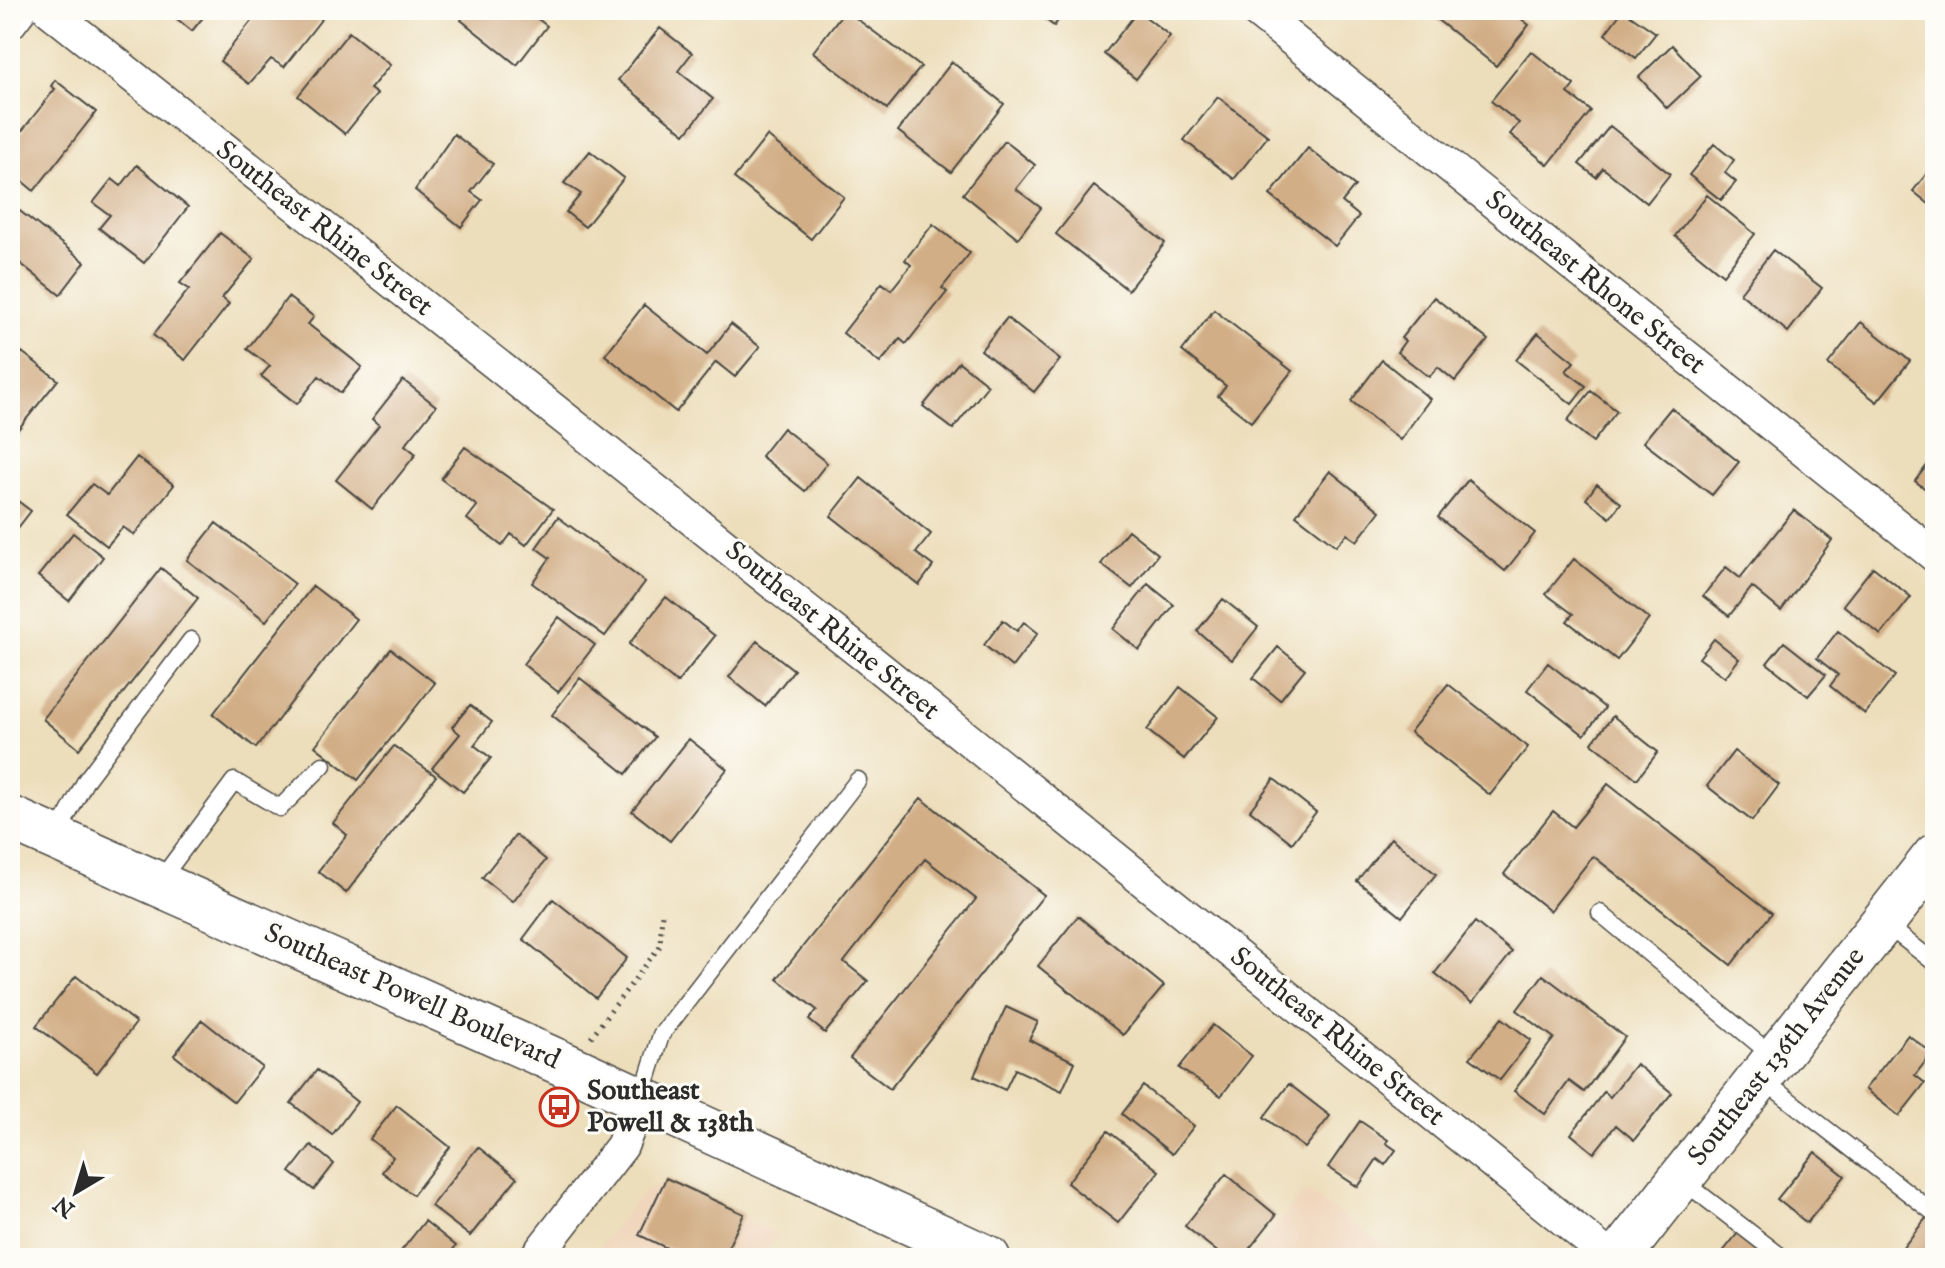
<svg xmlns="http://www.w3.org/2000/svg" width="1945" height="1268" viewBox="0 0 1945 1268" font-family="'IM FELL English',serif">
<rect width="100%" height="100%" fill="#fdfcf7"/>
<filter id="ink" filterUnits="userSpaceOnUse"><feTurbulence type="fractalNoise" baseFrequency=".0125" numOctaves="2"/><feDisplacementMap in="SourceGraphic" scale="16" xChannelSelector="R" yChannelSelector="G"/><feConvolveMatrix kernelMatrix="1 2 1 2 8 2 1 2 1" color-interpolation-filters="sRGB"/></filter>
<filter id="wash" filterUnits="userSpaceOnUse"><feTurbulence type="fractalNoise" baseFrequency=".006" numOctaves="4" result="noise"/><feDisplacementMap in="SourceGraphic" scale="32" xChannelSelector="R" yChannelSelector="G"/><feGaussianBlur stdDeviation="1.8" result="paint"/><feColorMatrix in="noise" values="0 0 0 0 0 0 0 0 0 0 0 0 0 0 0 0 0 1.4 0 .05"/><feComposite in="paint" operator="in"/></filter>
<g filter="url(#wash)">
<rect width="100%" height="100%" fill="#eddebb"/>
<path fill="#f0d6bc" d="M665 1183 777 1234 759 1258H591L643 1191Z
M1305 1190 1365 1232 1409 1258H1250Z"/>
<g id="blocks">
<path fill="#d2ae86" d="M166 10H209L192 31Z
M260 10H314L323 17 284 67 271 59 249 84 220 61Z
M469 10H526L547 26 517 65 461 20Z
M845 10 921 67 887 109 813 52Z
M1033 10H1066L1054 26Z
M1441 10H1510L1529 25 1496 66 1435 18Z
M1623 10 1656 33 1636 58 1605 34Z
M1138 11 1170 36 1136 79 1104 54Z
M660 28 692 53 678 71 713 99 685 134 618 80Z
M349 32 390 65 370 89 377 94 345 134 298 96Z
M1672 45 1701 76 1667 108 1639 77Z
M1531 51 1574 85 1568 93 1591 111 1548 165 1510 134 1519 123 1491 101Z
M952 62 1004 104 951 172 898 131Z
M55 80 96 112 34 191 10 171V146L55 89 51 86Z
M1218 97 1268 136 1234 179 1184 140Z
M1610 126 1670 174 1647 203 1603 168 1596 177 1579 164Z
M454 134 493 164 471 192 482 200 461 227 415 190Z
M767 136 844 197 811 239 734 178Z
M1005 141 1035 165 1016 189 1041 208 1018 238 963 194Z
M1714 144 1734 160 1725 173 1736 182 1721 200 1689 175Z
M1308 148 1355 186 1342 202 1359 216 1335 246 1270 195Z
M590 151 624 178 585 227 566 212 581 194 564 183Z
M1935 163V209L1913 191Z
M137 165 188 207 144 263 99 228 110 215 93 203 112 179 121 186Z
M1094 186 1165 243 1128 290 1056 234Z
M1707 195 1755 234 1723 275 1675 236Z
M16 208 85 262 60 295 10 255V215Z
M933 224 970 253 942 288 947 292 906 344 900 339 880 363 843 333 882 283 891 290 911 265 905 260Z
M220 233 254 259 222 298 229 304 185 360 153 335 189 289 180 283Z
M1773 250 1822 288 1788 332 1740 293Z
M288 297 314 317 308 324 362 367 341 393 319 376 297 404 261 376 270 366 247 349Z
M1434 297 1488 340 1455 381 1438 367 1429 377 1397 352 1405 341 1401 338Z
M644 305 707 355 731 324 760 347 735 377 716 362 676 412 605 355Z
M1214 310 1292 371 1251 422 1218 396 1226 386 1182 351Z
M1007 318 1060 360 1034 392 981 350Z
M1861 322 1910 361 1877 402 1828 364Z
M1538 333 1574 362 1566 371 1586 386 1572 404 1516 360Z
M22 352 58 380 12 437 10 367Z
M1382 360 1430 399 1400 440 1351 401Z
M959 362 988 385 953 429 923 406Z
M403 380 436 406 405 445 416 454 372 509 336 480 379 425 372 419Z
M1591 391 1617 411 1593 442 1567 421Z
M1671 408 1739 462 1712 495 1643 442Z
M783 428 827 463 805 491 761 456Z
M465 447 553 509 526 545 511 534 502 546 467 519 477 506 441 479Z
M1935 455V496L1915 481Z
M137 457 174 485 134 535 123 527 107 546 67 514 92 484 107 495Z
M1330 471 1380 511 1357 541 1347 534 1336 546 1296 515Z
M861 478 931 534 916 553 933 566 919 585 831 516Z
M1468 480 1535 533 1505 571 1438 517Z
M1597 484 1621 503 1610 518 1586 499Z
M10 495 31 511 10 538Z
M1794 510 1832 540 1781 611 1752 587 1729 616 1703 596 1726 567 1740 578Z
M558 517 645 582 605 636 532 583 550 558 536 548Z
M216 523 295 584 266 621 187 560Z
M1128 530 1158 554 1132 588 1101 564Z
M73 533 103 557 69 601 38 576Z
M1574 559 1649 619 1617 660 1567 621 1573 614 1546 594Z
M1873 567 1911 597 1881 635 1843 605Z
M161 568 198 598 79 749 43 719Z
M1148 584 1174 605 1139 650 1113 629Z
M313 586 356 619 256 748 213 714Z
M666 597 715 636 677 683 629 644Z
M1223 599 1258 627 1232 660 1197 631Z
M559 617 595 645 558 692 523 664Z
M1003 620 1017 631 1024 622 1038 633 1012 667 984 645Z
M1838 631 1895 676 1865 714 1830 686 1838 675 1817 658Z
M1714 639 1739 659 1725 677 1699 658Z
M757 641 794 670 765 706 729 677Z
M1784 642 1826 675 1808 696 1767 663Z
M1278 647 1305 669 1280 700 1253 678Z
M391 649 435 683 358 780 315 746Z
M1548 663 1605 708 1584 735 1527 690Z
M580 678 655 737 626 774 552 715Z
M1448 684 1528 747 1490 795 1410 732Z
M1180 687 1218 717 1184 759 1147 730Z
M470 705 492 722 474 745 491 758 463 792 432 768 460 734 452 727Z
M1613 716 1658 752 1637 779 1592 743Z
M689 739 727 769 670 841 632 811Z
M394 746 436 776 346 893 318 871 347 835 333 823Z
M1734 751 1779 785 1752 821 1707 786Z
M1274 779 1316 812 1292 843 1250 810Z
M1608 784 1772 913 1731 965 1593 856 1550 911 1504 874 1553 811 1573 827Z
M921 798 1044 895 890 1089 850 1058 976 899 925 859 844 962 868 981 825 1033 809 1020 817 1010 777 979Z
M516 835 546 860 513 902 482 878Z
M1391 838 1436 874 1402 917 1357 881Z
M553 899 627 958 596 998 523 939Z
M1078 916 1164 986 1123 1035 1038 966Z
M1475 922 1512 952 1472 1003 1435 973Z
M1543 975 1625 1037 1584 1092 1569 1081 1545 1114 1514 1091 1554 1038 1517 1010Z
M76 976 136 1023 97 1073 36 1026Z
M1006 1007 1038 1022 1029 1040 1075 1062 1062 1091 1015 1069 1005 1090 974 1076Z
M1502 1018 1531 1040 1500 1080 1470 1058Z
M202 1020 262 1067 234 1102 174 1055Z
M1213 1025 1252 1056 1221 1096 1179 1068Z
M1908 1035 1932 1053 1915 1075 1925 1083 1899 1116 1865 1089Z
M1636 1064 1672 1093 1634 1140 1616 1125 1594 1153 1571 1134 1604 1092 1610 1097Z
M317 1070 357 1102 332 1135 291 1103Z
M1289 1084 1330 1116 1305 1148 1264 1117Z
M1143 1086 1194 1126 1172 1154 1122 1114Z
M397 1105 450 1147 413 1195 382 1172 393 1157 370 1139Z
M1360 1121 1388 1140 1386 1143 1396 1150 1385 1165 1377 1159 1358 1187 1328 1167Z
M1108 1131 1159 1171 1118 1223 1067 1183Z
M311 1145 334 1164 314 1190 290 1172Z
M478 1147 517 1178 470 1236 431 1206Z
M1815 1152 1845 1176 1807 1223 1777 1199Z
M1226 1174 1276 1215 1242 1258H1225L1185 1226Z
M666 1178 744 1214 723 1258H688L639 1235Z
M1927 1217 1935 1223V1258H1895Z
M425 1221 456 1246 446 1258H402L398 1255Z
M1738 1233 1769 1258H1718Z"/>
</g>
</g>
<g filter="url(#ink)">
<use href="#blocks" fill-opacity="0" stroke="#484641" stroke-width="2"/>
<g fill="none" stroke-linecap="round" stroke-linejoin="round">
<defs>
<path id="lane" d="M56 837 86 780 191 640
M159 882 234 781 280 808 323 765
M1600 913 1774 1057
M1884 923 1935 963
M1762 1079 1934 1213
M641 1099 661 1035 858 780
M1682 1180 1783 1258"/>
<path id="street" d="M49 10 866 657 1611 1258
M1255 10 1935 556
M10 23 20 10
M535 1258 622 1146 640 1100"/>
<path id="secondary" d="M1618 1258 1935 856"/>
<path id="primary" d="M10 818 568 1066 988 1258"/>
</defs>
<use href="#lane" stroke="#484641" stroke-width="19"/>
<use href="#street" stroke="#484641" stroke-width="35"/>
<use href="#secondary" stroke="#484641" stroke-width="47"/>
<use href="#primary" stroke="#484641" stroke-width="47"/>
<path stroke="#484641" stroke-width="5" stroke-dasharray="2 6" stroke-linecap="butt" d="M591 1037 660 946 662 913"/>
<use href="#lane" stroke="#fff" stroke-width="16"/>
<use href="#street" stroke="#fff" stroke-width="32"/>
<use href="#secondary" stroke="#fff" stroke-width="44"/>
<use href="#primary" stroke="#fff" stroke-width="44"/>
</g>
</g>
<defs>
<symbol id="bus-ring" viewBox="-11 -11 22 22"><circle r="9.5" fill="#fdfcf7" stroke="#c8321e" stroke-width="1.5"/><path d="M-5-6H5V4H4V6H2V4H-2V6H-4V4H-5ZM-3.5-4V0h7V-4ZM-3.5 1.2v1.5H-2V1.2ZM2 1.2v1.5H3.5V1.2Z" fill="#c8321e"/></symbol>
</defs>
<g fill-rule="evenodd">
<use href="#bus-ring" x="537" y="1085" width="44" height="44"/>
</g>
<g text-anchor="middle" dominant-baseline="central" stroke-width="6" stroke-linejoin="round" paint-order="stroke">
<g font-size="28" fill="#2b2b2b" stroke="#fdfcf7">
<text transform="translate(324 229) rotate(38)">Southeast Rhine Street</text>
<text transform="translate(1595 283) rotate(39)">Southeast Rhone Street</text>
<text transform="translate(832 631) rotate(39)">Southeast Rhine Street</text>
<text transform="translate(412 997) rotate(24)">Southeast Powell Boulevard</text>
<text transform="translate(1337 1037) rotate(39)">Southeast Rhine Street</text>
<text transform="translate(1777 1057) rotate(-52)">Southeast 136th Avenue</text>
</g>
<g font-size="28" font-weight="bold" fill="#2b2b2b" stroke="#fdfcf7" text-anchor="start">
<text x="587" y="1091">Southeast<tspan x="587" dy="32">Powell &amp; 138th</tspan></text>
</g>
</g>
<rect width="1945" height="1268" fill="none" stroke="#fdfcf7" stroke-width="40"/>
<g transform="translate(76 1192) rotate(218)" stroke="#fdfcf7" stroke-width="6" paint-order="stroke">
<path d="M0-6L14 30L0 20L-14 30Z" fill="#2b2b2b"/>
<text y="-12" font-size="22" font-weight="bold" text-anchor="middle" fill="#2b2b2b">N</text>
</g>
</svg>
